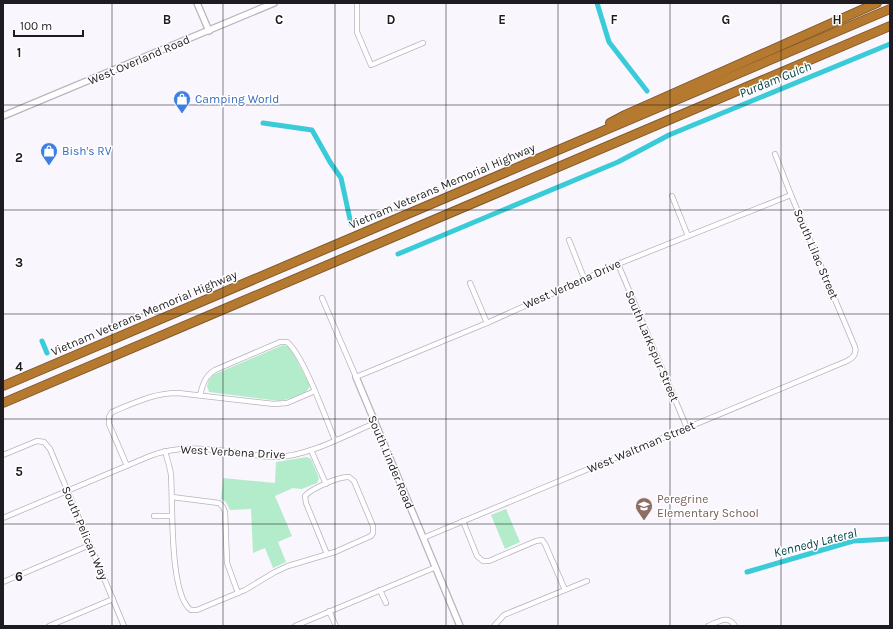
<svg xmlns="http://www.w3.org/2000/svg" width="893" height="629" font-family="Karla,sans-serif">
<style>
.green{fill:#b3ecca}
.lines{fill:none;stroke-linecap:round;stroke-linejoin:round}
.canal{stroke:#39cbd8;stroke-width:5}
.minor-casing{stroke:#b9b3c0;stroke-width:6}
.tertiary-casing{stroke:#b9b3c0;stroke-width:8}
.motorway-casing{stroke:#80592a;stroke-width:10}
.minor{stroke:#fff;stroke-width:4.5}
.tertiary{stroke:#fff;stroke-width:5.5}
.motorway{stroke:#b57a2f;stroke-width:8}
.grid{fill:none;stroke:#1e1c20;stroke-width:1;stroke-opacity:0.55}
.labels{text-anchor:middle;stroke-width:3;stroke-linejoin:round;paint-order:stroke}
.street-label{font-size:12px;fill:#1e1c20;stroke:#fff}
.shop-label{font-size:12px;fill:#366cbe;stroke:#fff;text-anchor:start}
.education-label{font-size:12px;fill:#785e54;stroke:#fff;text-anchor:start}
.water-label{font-size:13px;font-style:italic;fill:#02454a;stroke:#fff}
.grid-label{font-size:13px;text-anchor:middle;font-weight:bold;fill:#1e1c20;stroke:#fff;stroke-width:3;stroke-linejoin:round;paint-order:stroke}
</style>
<rect width="100%" height="100%" fill="#faf6fe"/>
<g class="green">
<path d="M283,345L290,347L310,386L306,392L292,398L279,401L209,392L207,386L209,380L213,375Z"/>
<path d="M307,457L311,459L319,478L317,483L302,489L293,488L275,496L292,536L278,542L286,562L273,568L265,548L253,553L251,509L230,510L226,502L221,499L223,478L275,483L276,462Z"/>
<path d="M506,509L520,542L505,549L491,515Z"/>
</g>
<g class="lines">
<g class="canal">
<path d="M597,3L609,42L647,91"/>
<path d="M263,123L312,130L330,162L341,178L351,224"/>
<path d="M398,254L618,162L669,135L890,44"/>
<path d="M42,341L47,353"/>
<path d="M747,572L853,541L890,539"/>
</g>
<g class="minor-casing">
<g id="minor">
<path d="M357,3V32L371,65L423,43"/>
<path d="M672,196L688,236"/>
<path d="M569,240L584,278"/>
<path d="M618,264L687,428"/>
<path d="M470,283L487,323"/>
<path d="M322,298L356,377L487,323L618,264L791,195"/>
<path d="M200,395C203,384 205,376 215,370L280,342H287C304,356 325,417 335,440"/>
<path d="M311,450L326,484"/>
<path d="M165,451C167,459 170,467 171,475C173,503 169,595 191,610H197L245,590L275,572L288,566L335,552L371,536L373,533V526L354,481L349,477C339,476 311,489 305,496L306,503L327,554"/>
<path d="M3,455L37,441L44,442L50,449L124,626"/>
<path d="M127,466L109,424V417L112,412C134,403 153,393 178,393L274,404L287,403L315,391"/>
<path d="M172,497L219,503L223,507L225,512L227,563L238,593"/>
<path d="M154,516H172"/>
<path d="M3,518L150,456C184,443 214,450 249,454C258,456 268,457 277,457C309,456 346,435 375,423"/>
<path d="M463,521L477,556L483,561H489L536,541L542,540L545,544L565,590"/>
<path d="M423,538L847,361C853,358 857,354 855,347L791,195L775,154"/>
<path d="M3,582L90,545"/>
<path d="M380,590L386,603"/>
<path d="M329,611L336,626"/>
<path d="M49,626L113,599"/>
<path d="M295,626L436,567"/>
<path d="M494,626L504,615L587,581"/>
<path d="M708,626C718,622 728,614 735,626"/>
</g>
</g>
<g class="tertiary-casing">
<g id="tertiary">
<path d="M197,3L209,31"/>
<path d="M3,116L274,3"/>
<path d="M356,377L460,626"/>
</g>
</g>
<g class="motorway-casing">
<g id="motorway">
<path d="M610,123L625,115L877,3"/>
<path d="M3,386L890,9"/>
<path d="M3,403L890,26"/>
</g>
</g>
<use href="#minor" class="minor"/>
<use href="#tertiary" class="tertiary"/>
<use href="#motorway" class="motorway"/>
</g>
<path class="grid" d="M112,3V626M223,3V626M335,3V626M446,3V626M558,3V626M670,3V626M781,3V626M3,105H890M3,210H890M3,314H890M3,419H890M3,524H890"/>
<defs>
<g id="shop-pin" transform="scale(0.9)"><path d="M0 17L-7.5 6A9.5 9.5 0 1 1 7.5 6Z" fill="#3f7fe0" stroke="#fff"/><path d="M-5-2.5h2.3a2.7 3.5 0 0 1 5.4 0H5L5.5 6h-11ZM-1.5-2.5h3a1.5 2.3 0 0 0-3 0Z" fill="#fff"/></g>
<g id="school-pin" transform="scale(0.9)"><path d="M0 17L-7.5 6A9.5 9.5 0 1 1 7.5 6Z" fill="#8d6e63" stroke="#fff"/><path d="M0-5L7-2L0 1L-7-2ZM-4 1L0 2.5L4 1V4Q0 6-4 4Z" fill="#fff"/></g>
</defs>
<g fill-rule="evenodd">
<use href="#shop-pin" x="182" y="99"/>
<use href="#shop-pin" x="49" y="151"/>
<use href="#school-pin" x="644" y="506"/>
</g>
<g class="labels">
<g class="street-label">
<text transform="translate(139 60) rotate(-23)" y="4">West Overland Road</text>
<text transform="translate(442 186) rotate(-23)" y="4">Vietnam Veterans Memorial Highway</text>
<text transform="translate(816 254) rotate(67)" y="4">South Lilac Street</text>
<text transform="translate(572 284) rotate(-24)" y="4">West Verbena Drive</text>
<text transform="translate(144 313) rotate(-23)" y="4">Vietnam Veterans Memorial Highway</text>
<text transform="translate(652 346) rotate(67)" y="4">South Larkspur Street</text>
<text transform="translate(641 447) rotate(-23)" y="4">West Waltman Street</text>
<text transform="translate(233 452) rotate(3)" y="4">West Verbena Drive</text>
<text transform="translate(391 462) rotate(67)" y="4">South Linder Road</text>
<text transform="translate(85 533) rotate(67)" y="4">South Pelican Way</text>
</g>
<g class="shop-label">
<text x="195" y="103">Camping World</text>
<text x="62" y="155">Bish's RV</text>
</g>
<g class="education-label">
<text x="657" y="503">Peregrine<tspan x="657" dy="14">Elementary School</tspan></text>
</g>
<g class="water-label">
<text transform="translate(775 79) rotate(-22)" y="5">Purdam Gulch</text>
<text transform="translate(815 542) rotate(-14)" y="5">Kennedy Lateral</text>
</g>
</g>
<g class="grid-label">
<text x="167" y="24">B</text>
<text x="279" y="24">C</text>
<text x="391" y="24">D</text>
<text x="502" y="24">E</text>
<text x="614" y="24">F</text>
<text x="726" y="24">G</text>
<text x="837" y="24">H</text>
<text x="19" y="57">1</text>
<text x="19" y="162">2</text>
<text x="19" y="267">3</text>
<text x="19" y="371">4</text>
<text x="19" y="476">5</text>
<text x="19" y="581">6</text>
</g>
<rect width="893" height="629" fill="none" stroke="#1e1c20" stroke-width="8"/>
<path d="M14 30v6h69v-6" fill="none" stroke="#1e1c20" stroke-width="2"/>
<text x="20" y="30" font-size="12" fill="#1e1c20" stroke="#ffffff" stroke-width="3" paint-order="stroke">100 m</text>
</svg>
